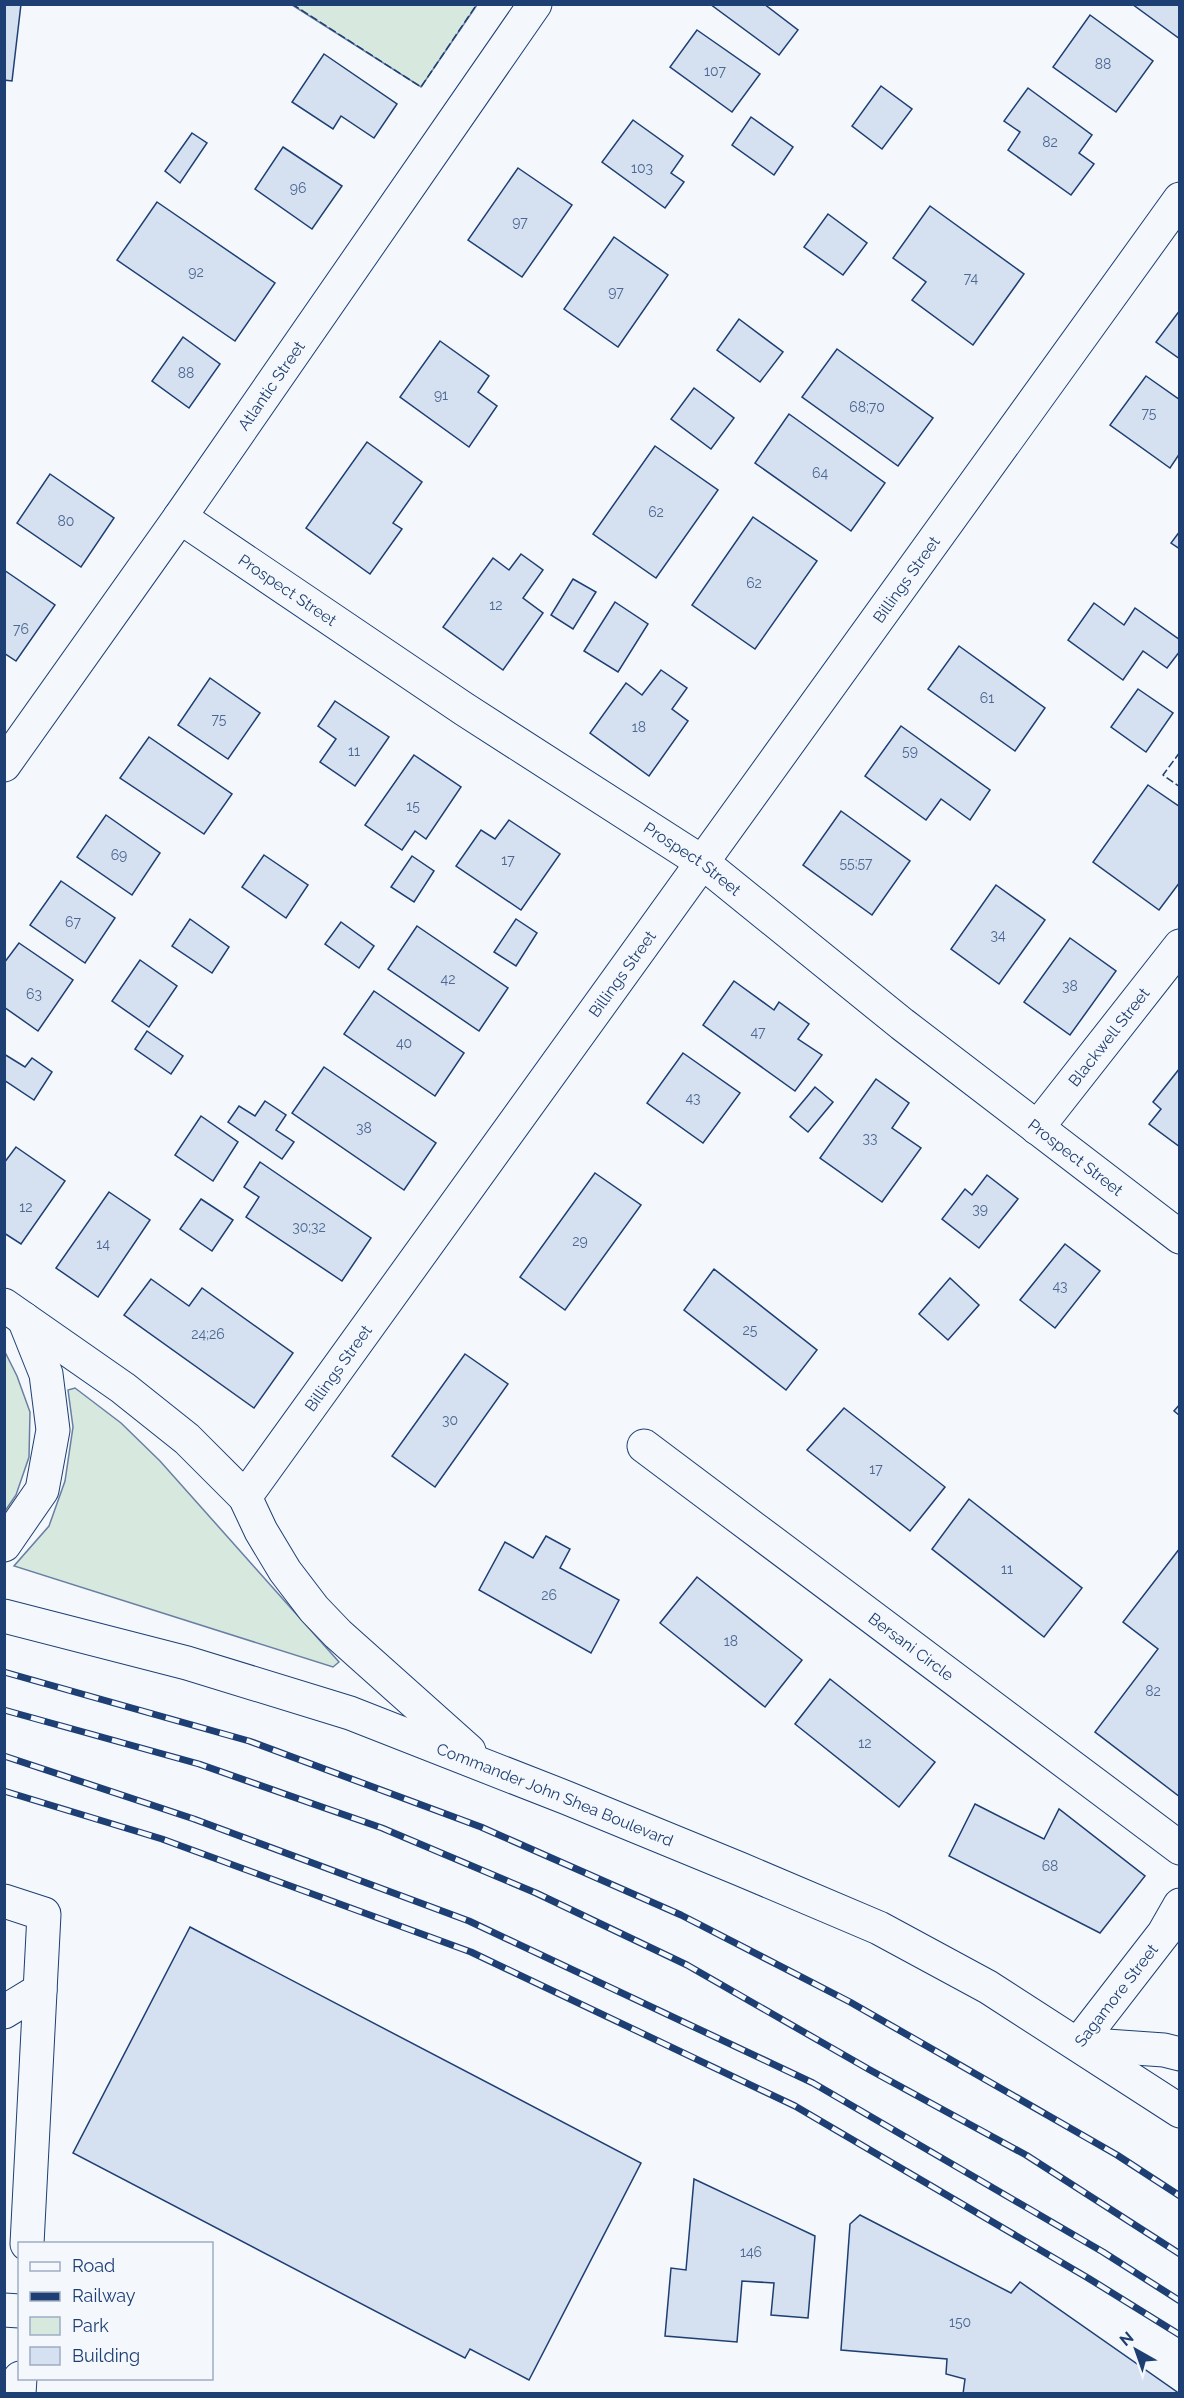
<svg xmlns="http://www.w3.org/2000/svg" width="1184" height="2398" font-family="Raleway,sans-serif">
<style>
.green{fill:#d7e8df;stroke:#687fa3;stroke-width:1.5}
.building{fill:#d5e0f0;stroke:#1d3f73;stroke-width:1.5}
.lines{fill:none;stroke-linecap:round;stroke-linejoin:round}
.minor-casing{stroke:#1d3f73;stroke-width:35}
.major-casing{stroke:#1d3f73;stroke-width:35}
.minor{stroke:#f4f7fb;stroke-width:33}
.major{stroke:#f4f7fb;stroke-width:33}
.rail-casing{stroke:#1d3f73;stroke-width:7}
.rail{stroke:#f4f7fb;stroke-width:4.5;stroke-dasharray:14;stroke-linecap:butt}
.fence{stroke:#1d3f73;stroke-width:1.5;stroke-dasharray:8 3;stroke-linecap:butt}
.labels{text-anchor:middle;stroke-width:4.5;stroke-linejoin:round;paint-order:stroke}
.number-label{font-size:14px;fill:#4b6792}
.street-label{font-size:16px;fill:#1d3f73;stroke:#f4f7fb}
</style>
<rect width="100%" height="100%" fill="#f4f7fb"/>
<g class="green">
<path d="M292,5H477L421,87Z"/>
<path d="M4,1350L17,1376L30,1412L29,1457L16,1495L5,1511Z"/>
<path d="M75,1388L121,1423L160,1461L339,1662L333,1667L14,1566L49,1526L65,1481L73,1427L68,1390Z"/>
</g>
<g class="building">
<path d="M4,4H21L12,81L4,80Z"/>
<path d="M710,4H764L798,30L779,55Z"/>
<path d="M1132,4H1180V39Z"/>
<path d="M1090,15L1153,61L1116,112L1053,67Z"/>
<path d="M697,30L760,74L732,112L670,67Z"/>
<path d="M324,54L397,104L374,138L341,116L333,129L292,102Z"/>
<path d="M881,86L912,109L882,149L852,126Z"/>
<path d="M1028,88L1092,135L1079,153L1094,164L1071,195L1008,150L1020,132L1004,121Z"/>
<path d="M751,117L793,147L774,175L732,145Z"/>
<path d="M633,120L683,156L671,173L684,182L665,208L602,162Z"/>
<path d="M192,133L207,143L180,183L165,171Z"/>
<path d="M283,147L342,186L312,229L255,189Z"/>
<path d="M518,168L572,205L522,277L468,240Z"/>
<path d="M157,202L275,283L235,341L117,260Z"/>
<path d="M930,206L1024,274L973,345L912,300L926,282L893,258Z"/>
<path d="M828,214L867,243L843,275L804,247Z"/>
<path d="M614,237L668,275L618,347L564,309Z"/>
<path d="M1180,310V359L1156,342Z"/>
<path d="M739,319L783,352L760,382L717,350Z"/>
<path d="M183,337L220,364L189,408L152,381Z"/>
<path d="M440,341L489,376L478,392L497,406L469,447L400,397Z"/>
<path d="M837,349L933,418L898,466L802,397Z"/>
<path d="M1146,376L1180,400V453L1170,468L1110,425Z"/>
<path d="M694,388L734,418L711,449L671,419Z"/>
<path d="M789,414L885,483L851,531L755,463Z"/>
<path d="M367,442L422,482L393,523L402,529L370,574L306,528Z"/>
<path d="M655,446L718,490L656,578L593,534Z"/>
<path d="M50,474L114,518L81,567L17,523Z"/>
<path d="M753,517L817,561L755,649L692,605Z"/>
<path d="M1180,531V549L1171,543Z"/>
<path d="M521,554L543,570L523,598L543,613L503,670L443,627L493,558L509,570Z"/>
<path d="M4,570L55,605L16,661L4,653Z"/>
<path d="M573,579L596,592L573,629L551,615Z"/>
<path d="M615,602L648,624L618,672L584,651Z"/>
<path d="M1094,603L1124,625L1135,608L1180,640V651L1167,668L1143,651L1123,680L1068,640Z"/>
<path d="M959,646L1045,708L1015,751L928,689Z"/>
<path d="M661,670L687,688L672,709L688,721L649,776L590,733L626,683L642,695Z"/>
<path d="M210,678L260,713L228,759L178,725Z"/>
<path d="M1138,689L1173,713L1146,752L1111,727Z"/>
<path d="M335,701L389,737L355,786L320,762L336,739L318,726Z"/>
<path d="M901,726L990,790L970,820L941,799L926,820L865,776Z"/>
<path d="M149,737L232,794L204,834L120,778Z"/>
<path d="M414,755L461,787L426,839L415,831L402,850L365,825Z"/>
<path d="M1148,785L1180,807V882L1159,910L1093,862Z"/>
<path d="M841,811L910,861L872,915L803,865Z"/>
<path d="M106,815L160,853L132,895L77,857Z"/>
<path d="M509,820L560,854L521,910L456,866L481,830L495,839Z"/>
<path d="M264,855L308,885L286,918L242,887Z"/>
<path d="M412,856L434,871L414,902L391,887Z"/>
<path d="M61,881L115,918L85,963L30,925Z"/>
<path d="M996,885L1045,920L999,984L951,949Z"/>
<path d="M190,919L229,947L212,973L172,946Z"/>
<path d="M516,919L537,933L516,966L494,952Z"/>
<path d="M341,922L374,946L359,968L325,944Z"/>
<path d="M417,926L508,988L479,1031L388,969Z"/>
<path d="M1070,938L1116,971L1070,1035L1024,1002Z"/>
<path d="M19,943L73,980L38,1031L4,1007V963Z"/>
<path d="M140,960L177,986L149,1027L112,1001Z"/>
<path d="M734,981L774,1010L779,1002L809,1024L798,1039L822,1055L795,1091L703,1025Z"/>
<path d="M374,991L464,1053L435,1096L344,1034Z"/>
<path d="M147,1031L183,1056L171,1074L135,1049Z"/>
<path d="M683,1053L740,1093L703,1143L647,1103Z"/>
<path d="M4,1054L25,1067L32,1058L52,1072L34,1100L4,1080Z"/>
<path d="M324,1067L436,1143L404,1190L292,1113Z"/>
<path d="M1180,1068V1147L1149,1124L1161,1109L1153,1102Z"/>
<path d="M876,1079L909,1103L892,1128L921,1148L882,1202L820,1158Z"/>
<path d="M815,1087L833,1102L808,1132L790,1117Z"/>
<path d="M265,1101L286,1115L276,1130L294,1142L282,1159L228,1122L239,1106L255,1116Z"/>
<path d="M201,1116L238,1142L213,1181L175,1155Z"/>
<path d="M16,1147L65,1181L21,1244L4,1233V1163Z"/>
<path d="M260,1162L371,1238L342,1281L246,1217L259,1197L244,1187Z"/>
<path d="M595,1173L641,1205L565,1310L520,1277Z"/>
<path d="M987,1175L1018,1199L979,1248L942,1219L965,1189L972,1195Z"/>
<path d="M109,1192L150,1220L98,1297L56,1268Z"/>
<path d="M201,1199L233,1220L212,1251L180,1229Z"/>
<path d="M1065,1244L1100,1271L1055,1328L1020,1300Z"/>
<path d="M714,1269L817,1350L786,1390L684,1310Z"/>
<path d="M950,1278L979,1305L948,1340L919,1314Z"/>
<path d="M151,1279L189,1306L202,1288L293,1353L254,1408L124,1315Z"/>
<path d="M465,1354L508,1384L435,1487L392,1456Z"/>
<path d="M1180,1404V1416L1174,1411Z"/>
<path d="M844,1408L945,1487L910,1531L807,1450Z"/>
<path d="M969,1499L1082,1588L1044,1637L932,1549Z"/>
<path d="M546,1536L570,1549L560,1568L619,1600L591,1653L479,1590L505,1542L533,1558Z"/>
<path d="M1180,1548V1797L1095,1732L1158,1649L1123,1622Z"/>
<path d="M697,1577L802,1660L765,1707L660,1623Z"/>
<path d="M830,1679L935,1762L899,1807L795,1724Z"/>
<path d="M975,1804L1044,1839L1059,1809L1145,1876L1100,1933L949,1856Z"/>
<path d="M190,1927L641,2163L529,2380L470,2349L465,2358L73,2153Z"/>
<path d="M694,2179L815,2236L808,2318L771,2315L774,2283L742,2281L737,2342L665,2336L671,2268L686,2270Z"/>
<path d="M860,2215L1011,2293L1020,2282L1180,2394H963L965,2379L946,2374L947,2359L841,2350L850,2224Z"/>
</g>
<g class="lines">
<g class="minor-casing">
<g id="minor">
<path id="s1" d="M180,517L464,709L702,862L902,1024L1180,1237"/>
<path id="s2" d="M4,765L180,517L535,4"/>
<path id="s3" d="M1037,1128L1180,946"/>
<path d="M4,1305L123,1388L187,1439L245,1497L261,1531L285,1571L314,1609L338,1634L469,1751"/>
<path id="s4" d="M644,1446L1180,1848"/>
<path id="s5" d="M245,1497L1180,199"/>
<path d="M4,1545L42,1490L53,1430L46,1374L24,1319"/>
<path id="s6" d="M4,1616L187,1663L350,1713L567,1798L740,1869L879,1928L988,1987L1180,2111"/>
<path d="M4,1901L44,1914L27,2244"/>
<path d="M4,2012L40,1990"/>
<path id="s7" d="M1078,2044L1164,1933L1180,1905"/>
<path d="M4,2310L20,2311"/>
<path d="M19,2394L20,2378"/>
</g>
</g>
<g class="major-casing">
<path id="major" d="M1078,2044L1164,2050L1180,2054"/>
</g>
<use href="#minor" class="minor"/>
<use href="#major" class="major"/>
<g class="rail-casing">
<g id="rail">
<path d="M4,1672L249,1741L481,1827L681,1915L850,2002L1117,2155L1180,2196"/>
<path d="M4,1710L199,1764L382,1828L536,1893L687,1965L870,2070L1026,2155L1180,2254"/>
<path d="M4,1756L194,1819L469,1921L813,2083L1103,2252L1180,2301"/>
<path d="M4,1791L162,1839L471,1952L795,2106L1088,2278L1180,2335"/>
</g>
</g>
<use href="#rail" class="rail"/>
<g class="fence">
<path d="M292,4L421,87L477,4"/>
<path d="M1180,752L1163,775L1180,787"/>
</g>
</g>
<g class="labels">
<g class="number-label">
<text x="1103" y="69">88</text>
<text x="715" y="76">107</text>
<text x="1050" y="147">82</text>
<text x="642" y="173">103</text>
<text x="298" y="193">96</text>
<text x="520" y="227">97</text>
<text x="196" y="277">92</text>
<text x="971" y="283">74</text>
<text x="616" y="297">97</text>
<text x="186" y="378">88</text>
<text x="441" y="400">91</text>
<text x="867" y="412">68;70</text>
<text x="1149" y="418">75</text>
<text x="820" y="478">64</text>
<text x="656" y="517">62</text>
<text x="66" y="526">80</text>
<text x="754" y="588">62</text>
<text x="496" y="610">12</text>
<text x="21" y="634">76</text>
<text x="987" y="703">61</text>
<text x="219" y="724">75</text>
<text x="639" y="732">18</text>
<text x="354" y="756">11</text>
<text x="910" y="756">59</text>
<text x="413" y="811">15</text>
<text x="119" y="860">69</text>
<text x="508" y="865">17</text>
<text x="856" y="868">55;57</text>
<text x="73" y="927">67</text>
<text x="998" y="940">34</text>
<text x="448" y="984">42</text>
<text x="1070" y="991">38</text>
<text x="34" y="999">63</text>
<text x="758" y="1037">47</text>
<text x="404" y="1048">40</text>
<text x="693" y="1103">43</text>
<text x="364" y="1133">38</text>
<text x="870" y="1143">33</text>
<text x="26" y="1212">12</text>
<text x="980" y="1214">39</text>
<text x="309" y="1232">30;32</text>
<text x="580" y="1246">29</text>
<text x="103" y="1249">14</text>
<text x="1060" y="1291">43</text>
<text x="750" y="1335">25</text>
<text x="208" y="1339">24;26</text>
<text x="450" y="1425">30</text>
<text x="876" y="1474">17</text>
<text x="1007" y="1574">11</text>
<text x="549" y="1600">26</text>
<text x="731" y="1646">18</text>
<text x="1153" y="1696">82</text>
<text x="865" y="1748">12</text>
<text x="1050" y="1871">68</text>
<text x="751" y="2257">146</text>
<text x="960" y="2327">150</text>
</g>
<g class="street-label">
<text dy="6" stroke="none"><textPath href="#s2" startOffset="464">Atlantic Street</textPath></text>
<text dy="6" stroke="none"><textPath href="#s5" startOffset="1131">Billings Street</textPath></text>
<text dy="6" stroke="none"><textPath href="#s1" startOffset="130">Prospect Street</textPath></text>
<text dy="6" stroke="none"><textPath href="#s1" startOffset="616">Prospect Street</textPath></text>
<text dy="6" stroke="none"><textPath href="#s5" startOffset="645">Billings Street</textPath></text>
<text dy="6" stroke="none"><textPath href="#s3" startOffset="116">Blackwell Street</textPath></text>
<text dy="6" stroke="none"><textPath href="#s1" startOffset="1102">Prospect Street</textPath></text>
<text dy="6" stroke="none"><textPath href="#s5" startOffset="159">Billings Street</textPath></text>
<text dy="6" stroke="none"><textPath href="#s4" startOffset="334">Bersani Circle</textPath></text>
<text dy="6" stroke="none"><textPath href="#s6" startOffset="580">Commander John Shea Boulevard</textPath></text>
<text dy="6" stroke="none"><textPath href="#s7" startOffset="62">Sagamore Street</textPath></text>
</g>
</g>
<rect width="1184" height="2398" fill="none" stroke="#1d3f73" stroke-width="12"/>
<rect x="18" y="2242" width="195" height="138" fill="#f4f7fb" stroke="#9eadc5" stroke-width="1.5"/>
<rect x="30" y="2262" width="30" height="9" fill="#f4f7fb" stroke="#9eadc5" stroke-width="1.5"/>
<text x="72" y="2272" font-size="18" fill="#1d3f73">Road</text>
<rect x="30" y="2292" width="30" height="9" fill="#1d3f73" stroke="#9eadc5" stroke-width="1.5"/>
<text x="72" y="2302" font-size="18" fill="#1d3f73">Railway</text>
<rect x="30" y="2317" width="30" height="18" fill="#d7e8df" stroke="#9eadc5" stroke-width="1.5"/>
<text x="72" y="2332" font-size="18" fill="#1d3f73">Park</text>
<rect x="30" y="2347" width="30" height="18" fill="#d5e0f0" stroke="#9eadc5" stroke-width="1.5"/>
<text x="72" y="2362" font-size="18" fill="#1d3f73">Building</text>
<g transform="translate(1136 2350) rotate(320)" stroke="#f4f7fb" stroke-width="4.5" paint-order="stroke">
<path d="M0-4.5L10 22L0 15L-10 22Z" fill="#1d3f73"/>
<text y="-9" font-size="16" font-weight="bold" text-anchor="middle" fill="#1d3f73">N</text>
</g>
</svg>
